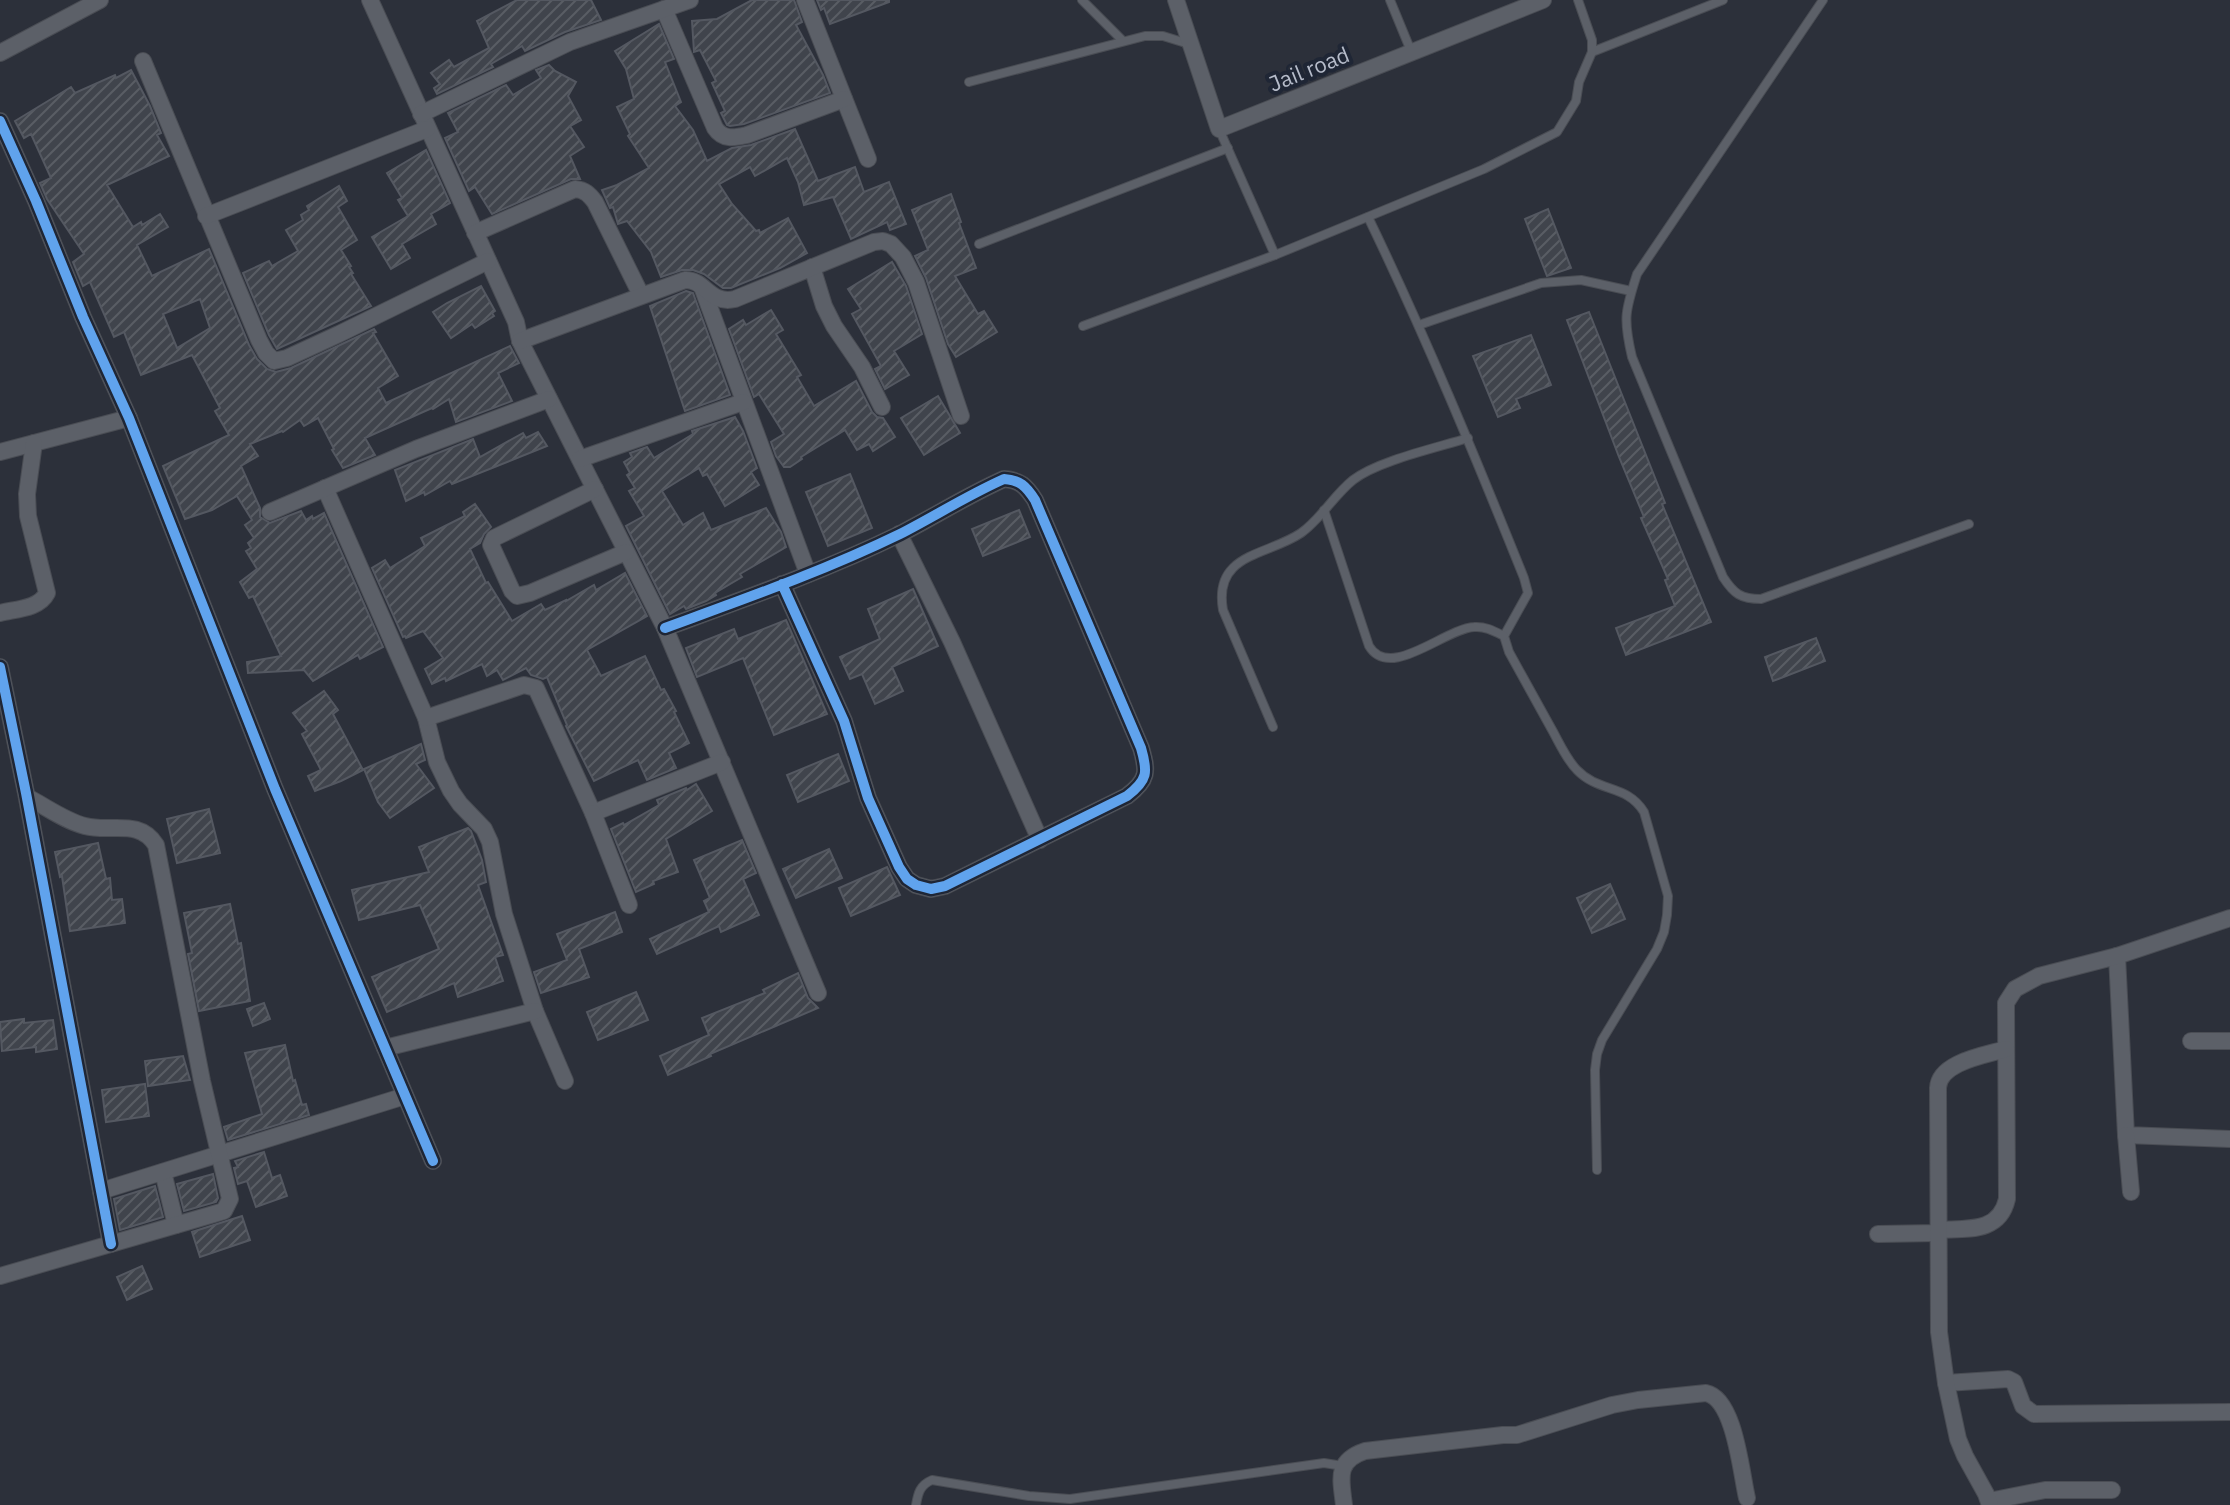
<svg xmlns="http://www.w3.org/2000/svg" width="2230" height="1505" font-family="'IBM Plex Sans',sans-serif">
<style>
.building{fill:url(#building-hatch);stroke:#545861;stroke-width:2;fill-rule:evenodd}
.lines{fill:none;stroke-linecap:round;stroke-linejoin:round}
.service-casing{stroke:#4a4d54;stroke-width:10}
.minor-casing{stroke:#4a4d54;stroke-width:18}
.service{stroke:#5c6068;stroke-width:8}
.minor{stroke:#5c6068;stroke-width:16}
.cycleway-casing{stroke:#1f2635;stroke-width:15}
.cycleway{stroke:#60a3ed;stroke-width:10}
.labels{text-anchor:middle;stroke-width:8;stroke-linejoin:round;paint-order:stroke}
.street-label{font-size:22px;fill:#b6bcca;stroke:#1f2635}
</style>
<defs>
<pattern id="building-hatch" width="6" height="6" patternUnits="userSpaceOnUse" patternTransform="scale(2)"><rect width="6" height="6" fill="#40444c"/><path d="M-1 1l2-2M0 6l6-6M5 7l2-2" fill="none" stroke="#595d64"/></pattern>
</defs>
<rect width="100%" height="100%" fill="#2c303a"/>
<g class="building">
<path d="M517,0H591L601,20L565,32L525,51L522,46L491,64L493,67L437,94L434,88L440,84L431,73L449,60L454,67L489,48L477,21Z"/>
<path d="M752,0H794L802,22L796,25L823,75L830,93L744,124L730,126L727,125L721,113L725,111L712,83L716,81L700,50L694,52L692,21L717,19Z"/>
<path d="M817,0H889V2L830,24L824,8L821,10Z"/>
<path d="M659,24L674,59L665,62L681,102L675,106L693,130L707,161L732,148L751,145L795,129L818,181L855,167L864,192L889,182L906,224L890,230L887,222L851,239L833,197L804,205L798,182L787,158L755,176L750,167L719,184L732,204L756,231L759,230L760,233L788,218L807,253L780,268L731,288H723L704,274L693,270H682L661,277L651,252L627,221L618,224L613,207L610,208L602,190L617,185L649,168L628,136L630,134L617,107L634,99L626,69L615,51Z"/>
<path d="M549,65L555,71L576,82L568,96L581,120L570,126L584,147L570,156L580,179H571L492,214L475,187L469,191L445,138L458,132L448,113L506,85L513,95L541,78L536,70Z"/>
<path d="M131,70L150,106L161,133L157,135L169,156L107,185L133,227L141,222L142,225L160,214L168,227L137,245L152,276L209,249L249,345L257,359L267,369L276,372L291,368L374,329L376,332L373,333L398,376L378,388L386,403L510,346L519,363L498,373L512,401L456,422L449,399L433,409L432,408L365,438L375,455L343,468L332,450L334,449L318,418L304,426L300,420L283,432L282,431L250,444L258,456L241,466L260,508V517L270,523L301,511L306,520L312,516L313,519L324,513L383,647L360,659L358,655L313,681L304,670L248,673L247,662L281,656L253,596L249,598L240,582L257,569L246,551L251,548L248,543L254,538L245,525L252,520L237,496L212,510L185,519L163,466L229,435L215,411L220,408L192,355L141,375L124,332L114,337L90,282L83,286L73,262L84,254L47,199L40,183L51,178L31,134L24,138L15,121L71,87L75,93L115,75L116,78ZM200,299L210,328L177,348L163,314Z"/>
<path d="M426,150L450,203L431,214L436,224L402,244L410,258L391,269L372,237L408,216L398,200L402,198L387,173Z"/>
<path d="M339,186L347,201L338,207L357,240L341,250L351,266L349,267L353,273L351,274L371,306L277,349L269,335L243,273L269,261L272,266L298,251L286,230L303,220L301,215L309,210L307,206Z"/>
<path d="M951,194L961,222L959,223L976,268L955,276L978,314L984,311L997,332L956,357L948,344L926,278L915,256L928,250L912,210Z"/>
<path d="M1548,209L1571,268L1547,276L1525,219Z"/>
<path d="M892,262L906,286L922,334L894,351L909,375L885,389L875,369L881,366L852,314L861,309L848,289Z"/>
<path d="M481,286L495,311L492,313L494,316L475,328L472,324L451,338L433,312L447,303Z"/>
<path d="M686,291L693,293L730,395L685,411L650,306Z"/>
<path d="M771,310L783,330L776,334L801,375L797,377L814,406L856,381L872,412L877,417L883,418L895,437L873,451L869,444L857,450L845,430L801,457L802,459L790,467H784L776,456L771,442L784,434L759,394L754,397L729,329L743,320L746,325Z"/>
<path d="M1589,312L1665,503L1662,504L1711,622L1626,655L1616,628L1675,606L1665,580L1668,579L1641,518L1644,517L1619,457L1567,320Z"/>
<path d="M1531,335L1551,385L1516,399L1520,408L1498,417L1473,356Z"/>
<path d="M938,396L960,433L924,455L901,418Z"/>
<path d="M735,417L743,431L757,468L751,472L759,485L725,506L707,474L703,476L699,468L662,491L683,525L703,513L711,530L766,508L781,532L786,547L740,574L742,577L715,593L716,595L706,601L686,609L684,606L670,614L626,526L644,516L629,491L635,488L627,475L630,473L624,462L632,457L630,453L647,447L654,458L693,434L692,431Z"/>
<path d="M538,432L547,446L452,484L450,481L425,495L424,492L406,501L395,470L473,439L480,457L523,433L526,438Z"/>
<path d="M850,474L872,528L828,546L806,492Z"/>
<path d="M475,504L491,527L484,534L480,543L470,549L486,583L488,582L512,621L541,604L545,610L566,600V601L594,585L596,590L625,573L647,616L587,650L601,676L645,656L661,690L664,689L676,711L674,712L689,743L669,753L676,768L647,780L638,760L594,781L566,726L567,725L547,677L543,679L531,675L526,668L503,680L497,670L487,676L482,664L446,681L445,678L432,684L425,669L443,658L423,631L406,638L405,636L403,637L372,568L385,560L390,568L425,546L421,538L465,516L463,512Z"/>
<path d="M1019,510L1030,537L983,556L972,529Z"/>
<path d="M913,589L938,646L892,667L903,691L875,704L862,674L850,679L840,657L880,639L868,609Z"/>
<path d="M786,620L827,714L774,735L743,658L697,677L686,648L734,629L738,639Z"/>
<path d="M1816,638L1825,661L1773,681L1765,657Z"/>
<path d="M324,691L338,710L333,714L363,770L341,781L315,791L308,776L321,770L302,734L307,731L293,713Z"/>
<path d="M421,744L425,760L416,764L434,788L390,818L378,802L364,769Z"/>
<path d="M838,754L849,781L798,802L787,775Z"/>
<path d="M696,784L712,811L666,839L678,872L653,881L654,884L636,892L611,829L623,823L624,825L659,805L657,800L686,788L687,790Z"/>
<path d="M209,809L220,853L177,863L167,819Z"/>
<path d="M468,828L471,831L482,860L486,882L478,885L503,955L495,957L503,981L458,997L454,983L387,1012L372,977L439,949L420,905L359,920L352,890L429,872L419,847Z"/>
<path d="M742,840L756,873L743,879L759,915L721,932L719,926L657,954L650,939L709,912L704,901L710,898L694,860Z"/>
<path d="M98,843L106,879L110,878L112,900L122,899L125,923L70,931L62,876L60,877L55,852Z"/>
<path d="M829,849L842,878L796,898L783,869Z"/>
<path d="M887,867L900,895L851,916L839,888Z"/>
<path d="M1610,884L1625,919L1592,933L1577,898Z"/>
<path d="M230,904L238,944L241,943L250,1001L199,1011L188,954L192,953L184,913Z"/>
<path d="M615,912L622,932L579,949L589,977L541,993L534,972L567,960L557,934Z"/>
<path d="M798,973L808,998L818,1008L710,1054L711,1056L668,1075L660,1056L709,1035L702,1018L765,993L763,990Z"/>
<path d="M636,992L648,1020L598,1040L587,1012Z"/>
<path d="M264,1003L270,1019L253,1026L247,1009Z"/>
<path d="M24,1019V1023L53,1020L57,1049L36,1052V1047L2,1051L0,1022Z"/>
<path d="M285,1045L293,1081L295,1080L302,1105L306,1104L309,1115L228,1140L224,1127L262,1114L245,1053Z"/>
<path d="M183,1056L190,1080L148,1086L145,1061Z"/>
<path d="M145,1084L149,1116L106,1122L102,1090Z"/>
<path d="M264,1152L272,1178L280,1175L287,1196L256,1207L247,1181L238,1184L234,1168L238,1167L235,1161Z"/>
<path d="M213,1174L218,1198L216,1202L184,1211L177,1184Z"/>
<path d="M155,1186L163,1217L120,1230L114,1199Z"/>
<path d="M242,1216L250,1240L200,1257L192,1232Z"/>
<path d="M142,1266L152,1289L127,1300L117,1277Z"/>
</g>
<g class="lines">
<g class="service-casing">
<g id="service">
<path d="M1082,0L1123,41"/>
<path d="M1390,0L1411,51"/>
<path d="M1823,0L1637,274C1625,311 1623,319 1632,357L1723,577C1734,594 1741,599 1761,599L1969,524"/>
<path d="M1592,52L1723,0"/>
<path d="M969,82L1145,36H1163L1189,44"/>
<path d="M1219,129L1275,255L1484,169L1557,132L1576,101L1579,82L1592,52V40L1578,0"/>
<path d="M1368,217C1425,335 1475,456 1524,578L1528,593L1504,636L1509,652C1523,677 1537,703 1551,728C1559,742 1566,759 1577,770C1599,793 1627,784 1644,812L1668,896L1667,915L1664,932L1657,949L1602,1040L1597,1054L1595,1070L1597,1170"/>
<path d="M979,244L1228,148"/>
<path d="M1419,325L1541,283L1581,280L1631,291"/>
<path d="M1083,326L1275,255"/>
<path d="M1324,510L1369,646C1390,681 1444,629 1474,627C1485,626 1494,631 1504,636"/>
<path d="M1273,727L1223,610C1213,553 1267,556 1301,533C1321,519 1334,495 1353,480C1377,461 1436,448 1468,438"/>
<path d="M916,1505C918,1493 920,1485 932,1480L1029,1496L1070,1499L1324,1463L1343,1466"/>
</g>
</g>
<g class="minor-casing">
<g id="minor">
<path d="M370,0L516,322L520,341L665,628L818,993"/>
<path d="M805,0L868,159"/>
<path d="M1176,0L1219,129L1543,0"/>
<path d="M664,9L715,128C723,140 734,138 747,135L844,99"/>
<path d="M0,53L100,0"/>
<path d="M143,61L259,340L266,353L274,361L287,358L339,334L488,261"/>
<path d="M421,114L570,42L690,0"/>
<path d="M0,121L36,201L83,317L129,418L275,789L433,1161"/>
<path d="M206,216L427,129"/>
<path d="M475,233L575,189C585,190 589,194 595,202L641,295"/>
<path d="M812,267L824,306L834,326L862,367L882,407"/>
<path d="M702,287L808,574"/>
<path d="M520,341L685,280C705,279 709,305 735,299L874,242L883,241L891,244L903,257L916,282L961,416"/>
<path d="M0,452L129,418"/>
<path d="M580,459L743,402"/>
<path d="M325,488L426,718L437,762L451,791L460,804L484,829L490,842L504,914L535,1011L565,1081"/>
<path d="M595,489L494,538L491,545L512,591L517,596L530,593L626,552"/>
<path d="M270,512L416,449L549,399"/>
<path d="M899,534L952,642L1040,840"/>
<path d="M0,613C16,609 39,609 47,593L28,516L27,494L34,443"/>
<path d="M665,628C744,599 824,571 900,534C935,516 968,495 1004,479C1020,480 1026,486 1035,500L1141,748C1148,772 1148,780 1127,796L945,886L931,889L916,885L907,879L899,867L868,798L844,721L782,584"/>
<path d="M0,667L26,793L111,1244"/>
<path d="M426,718L524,685L536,688L593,813L722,762"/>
<path d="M593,813L629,905"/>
<path d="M2117,956L2126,1135L2230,1139"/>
<path d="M2191,1041H2230"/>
<path d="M385,1048L535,1011"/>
<path d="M2126,1135L2131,1192"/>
<path d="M163,1172L176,1225"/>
<path d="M101,1191L405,1096"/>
<path d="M1878,1234L1937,1233V1230C1966,1228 1999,1234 2007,1199L2006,1003L2015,989L2039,976L2117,956L2230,918"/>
<path d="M0,1276L214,1214L224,1211L230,1199L202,1081L156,845C139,818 111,833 85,826C65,821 45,806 27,797"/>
<path d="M1946,1383L2008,1379L2014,1382L2023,1406L2034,1414L2230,1412"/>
<path d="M1989,1501L2045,1490H2112"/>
<path d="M1344,1505C1341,1479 1335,1461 1365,1451L1503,1435H1517L1612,1405L1638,1400L1706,1393C1735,1399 1741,1473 1747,1498"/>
<path d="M1990,1505L1986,1494L1965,1456L1958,1439L1946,1383L1939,1332L1938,1088C1939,1062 1986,1055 2006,1049"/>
</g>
</g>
<use href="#service" class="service"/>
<use href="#minor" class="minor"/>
<g class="cycleway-casing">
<g id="cycleway">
<path d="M0,121L36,201L83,317L129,418L275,789L433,1161"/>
<path d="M665,628C744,599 824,571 900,534C935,516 968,495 1004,479C1020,480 1026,486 1035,500L1141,748C1148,772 1148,780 1127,796L945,886L931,889L916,885L907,879L899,867L868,798L844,721L782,584"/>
<path d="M0,667L26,793L111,1244"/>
</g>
</g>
<use href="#cycleway" class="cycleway"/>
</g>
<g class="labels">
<g class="street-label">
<text transform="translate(1309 69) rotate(-22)" y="8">Jail road</text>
</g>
</g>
</svg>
